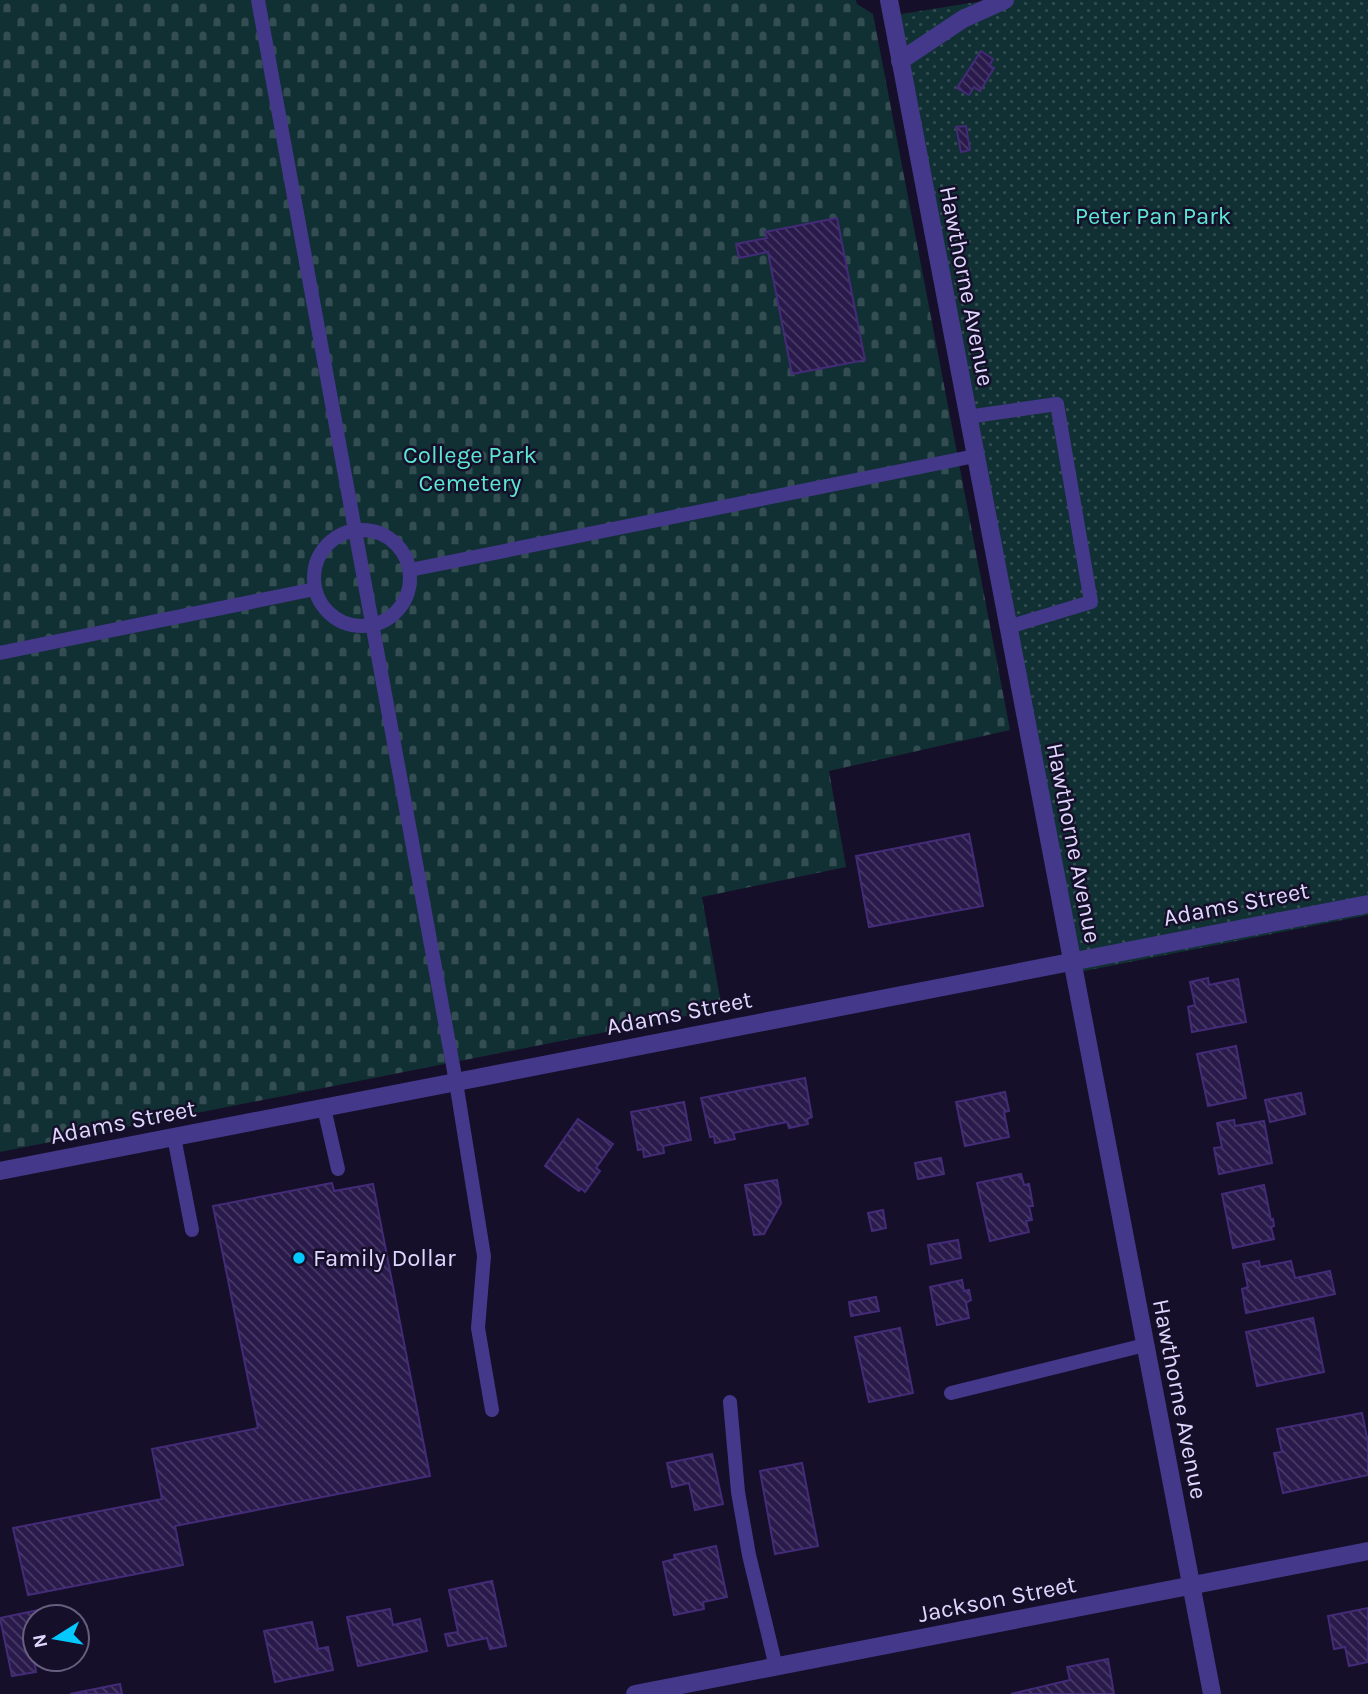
<svg xmlns="http://www.w3.org/2000/svg" width="1368" height="1694" font-family="Karla,sans-serif">
<style>
.cemetery{fill:url(#cemetery-stones)}
.park{fill:url(#park-dots)}
.building{fill:url(#building-back-hatch);stroke:#432b78;stroke-width:2}
.lines{fill:none;stroke-linecap:round;stroke-linejoin:round}
.service{stroke:#44388a;stroke-width:14}
.minor{stroke:#44388a;stroke-width:18}
.poi-dot{fill:#03c9ff;stroke:#160f29;stroke-width:2.5}
.labels{text-anchor:middle;stroke-width:5;stroke-linejoin:round;paint-order:stroke}
.park-label{font-size:24px;fill:#5ce6d3;stroke:#160f29}
.street-label{font-size:24px;fill:#e0d7ff;stroke:#160f29}
.poi-label{font-size:24px;fill:#e0d7ff;stroke:#160f29;text-anchor:start}
</style>
<defs>
<pattern id="cemetery-stones" width="16" height="16" patternUnits="userSpaceOnUse" patternTransform="scale(1.75)"><rect width="16" height="16" fill="#113033"/><path d="M2 7V4a2 2 0 0 1 4 0v3zM10 15v-3a2 2 0 0 1 4 0v3z" fill="#334d52"/></pattern>
<pattern id="park-dots" width="8" height="8" patternUnits="userSpaceOnUse" patternTransform="scale(1.75)"><rect width="8" height="8" fill="#113033"/><path d="M2 2h.1M6 6h.1" fill="none" stroke="#334d52" stroke-width="1.8" stroke-linecap="round"/></pattern>
<pattern id="building-back-hatch" width="6" height="6" patternUnits="userSpaceOnUse" patternTransform="scale(1.75)"><rect width="6" height="6" fill="#291a4b"/><path d="M-1 5l2 2M0 0l6 6M5-1l2 2" fill="none" stroke="#483b66"/></pattern>
</defs>
<rect width="100%" height="100%" fill="#160f29"/>
<path class="cemetery" d="M0,0H856L857,4L873,14L1010,730L829,771L846,867L702,897L722,1009L0,1152Z"/>
<path class="park" d="M989,0H1368V915L1069,974L895,15Z"/>
<g class="building">
<path d="M981,51L993,59L989,66L994,68L980,91L974,87L969,95L957,88Z"/>
<path d="M966,126L970,150L961,152L956,127Z"/>
<path d="M837,218L865,360L792,374L768,252L739,258L736,244L767,238L765,232Z"/>
<path d="M969,834L983,906L869,927L856,856Z"/>
<path d="M1208,978L1209,985L1238,979L1246,1022L1192,1032L1188,1007L1195,1005L1190,982Z"/>
<path d="M1236,1046L1246,1098L1208,1106L1197,1054Z"/>
<path d="M805,1078L812,1117L807,1119L808,1124L789,1128L787,1122L733,1133L735,1139L715,1143L714,1136L710,1137L701,1098Z"/>
<path d="M1005,1092L1009,1111L1004,1112L1009,1137L965,1146L956,1102Z"/>
<path d="M1301,1093L1305,1114L1270,1122L1265,1100Z"/>
<path d="M684,1102L691,1140L663,1146L664,1153L644,1157L643,1149L638,1150L631,1112Z"/>
<path d="M578,1119L613,1144L596,1168L600,1171L585,1192L581,1188L579,1191L545,1166Z"/>
<path d="M1234,1120L1235,1126L1264,1121L1272,1163L1219,1174L1214,1148L1222,1147L1217,1123Z"/>
<path d="M941,1158L944,1174L918,1179L915,1163Z"/>
<path d="M1021,1174L1024,1185L1029,1184L1033,1206H1029L1032,1220L1026,1221L1029,1232L990,1241L977,1183Z"/>
<path d="M777,1180L781,1203L764,1234L754,1235L745,1185Z"/>
<path d="M332,1183L334,1191L373,1184L430,1476L175,1526L183,1565L28,1595L13,1528L162,1499L152,1449L258,1428L213,1206Z"/>
<path d="M1264,1185L1271,1220L1273,1219L1274,1226L1271,1227L1274,1239L1233,1248L1222,1194Z"/>
<path d="M883,1210L886,1228L872,1231L868,1213Z"/>
<path d="M958,1240L961,1258L931,1264L928,1245Z"/>
<path d="M1259,1261L1260,1267L1291,1261L1295,1278L1330,1271L1335,1294L1246,1313L1242,1289L1248,1287L1243,1264Z"/>
<path d="M962,1280L964,1291L969,1290L971,1300L966,1303L969,1318L937,1325L930,1287Z"/>
<path d="M876,1297L879,1311L851,1316L849,1302Z"/>
<path d="M1313,1318L1324,1372L1257,1386L1246,1332Z"/>
<path d="M900,1328L913,1393L869,1402L855,1337Z"/>
<path d="M1362,1413L1368,1442V1475L1283,1493L1274,1453L1282,1452L1277,1429Z"/>
<path d="M712,1454L723,1504L695,1510L689,1483L672,1487L667,1463Z"/>
<path d="M802,1463L818,1546L775,1554L760,1471Z"/>
<path d="M716,1546L727,1597L703,1602L704,1609L674,1615L663,1562L675,1559L674,1555Z"/>
<path d="M492,1581L506,1646L490,1649L487,1638L448,1646L445,1634L458,1632L449,1590Z"/>
<path d="M53,1607L55,1617H35V1659H40L34,1660L36,1672L12,1676L0,1618Z"/>
<path d="M1368,1608V1662L1349,1666L1345,1647L1334,1649L1328,1616Z"/>
<path d="M390,1609L393,1625L420,1619L427,1651L358,1666L347,1617Z"/>
<path d="M312,1622L318,1649L328,1647L333,1670L275,1682L264,1631Z"/>
<path d="M1108,1659L1114,1694H1011L1070,1680L1067,1667Z"/>
<path d="M120,1684L122,1694H70Z"/>
</g>
<g class="lines">
<g class="service">
<path d="M258,0L456,1082L484,1256L478,1328L492,1410"/>
<path d="M967,417L1057,404L1091,602L1008,627"/>
<circle cx="362" cy="578" r="48"/>
<path d="M410,570L975,456"/>
<path d="M0,653L315,589"/>
<path d="M324,1108L338,1169"/>
<path d="M174,1137L192,1230"/>
<path d="M951,1393L1145,1345"/>
<path d="M730,1402L738,1492L749,1555L776,1667"/>
</g>
<g class="minor">
<path d="M889,0L1212,1694"/>
<path d="M900,61L963,19L1005,0"/>
<path d="M0,1171L1368,904"/>
<path d="M635,1694L1368,1551"/>
</g>
</g>
<circle class="poi-dot" cx="299" cy="1258" r="7"/>
<g class="labels">
<g class="park-label">
<text x="1153" y="224">Peter Pan Park</text>
<text x="470" y="463">College Park<tspan x="470" dy="28">Cemetery</tspan></text>
</g>
<g class="street-label">
<text transform="translate(967 286) rotate(79)" y="8">Hawthorne Avenue</text>
<text transform="translate(1074 843) rotate(79)" y="8">Hawthorne Avenue</text>
<text transform="translate(1236 904) rotate(-11)" y="8">Adams Street</text>
<text transform="translate(679 1013) rotate(-11)" y="8">Adams Street</text>
<text transform="translate(123 1122) rotate(-11)" y="8">Adams Street</text>
<text transform="translate(1180 1399) rotate(79)" y="8">Hawthorne Avenue</text>
<text transform="translate(997 1599) rotate(-11)" y="8">Jackson Street</text>
</g>
<g class="poi-label">
<text x="313" y="1266">Family Dollar</text>
</g>
</g>
<g transform="translate(56 1638) rotate(259)"><circle r="33" fill="#160f29" stroke="#675f7f" stroke-width="2"/>
<path d="M0-5L12 26L0 18L-12 26Z" fill="#03c9ff"/>
<text y="-10" font-size="19" font-weight="bold" text-anchor="middle" fill="#e0d7ff">N</text>
</g>
</svg>
